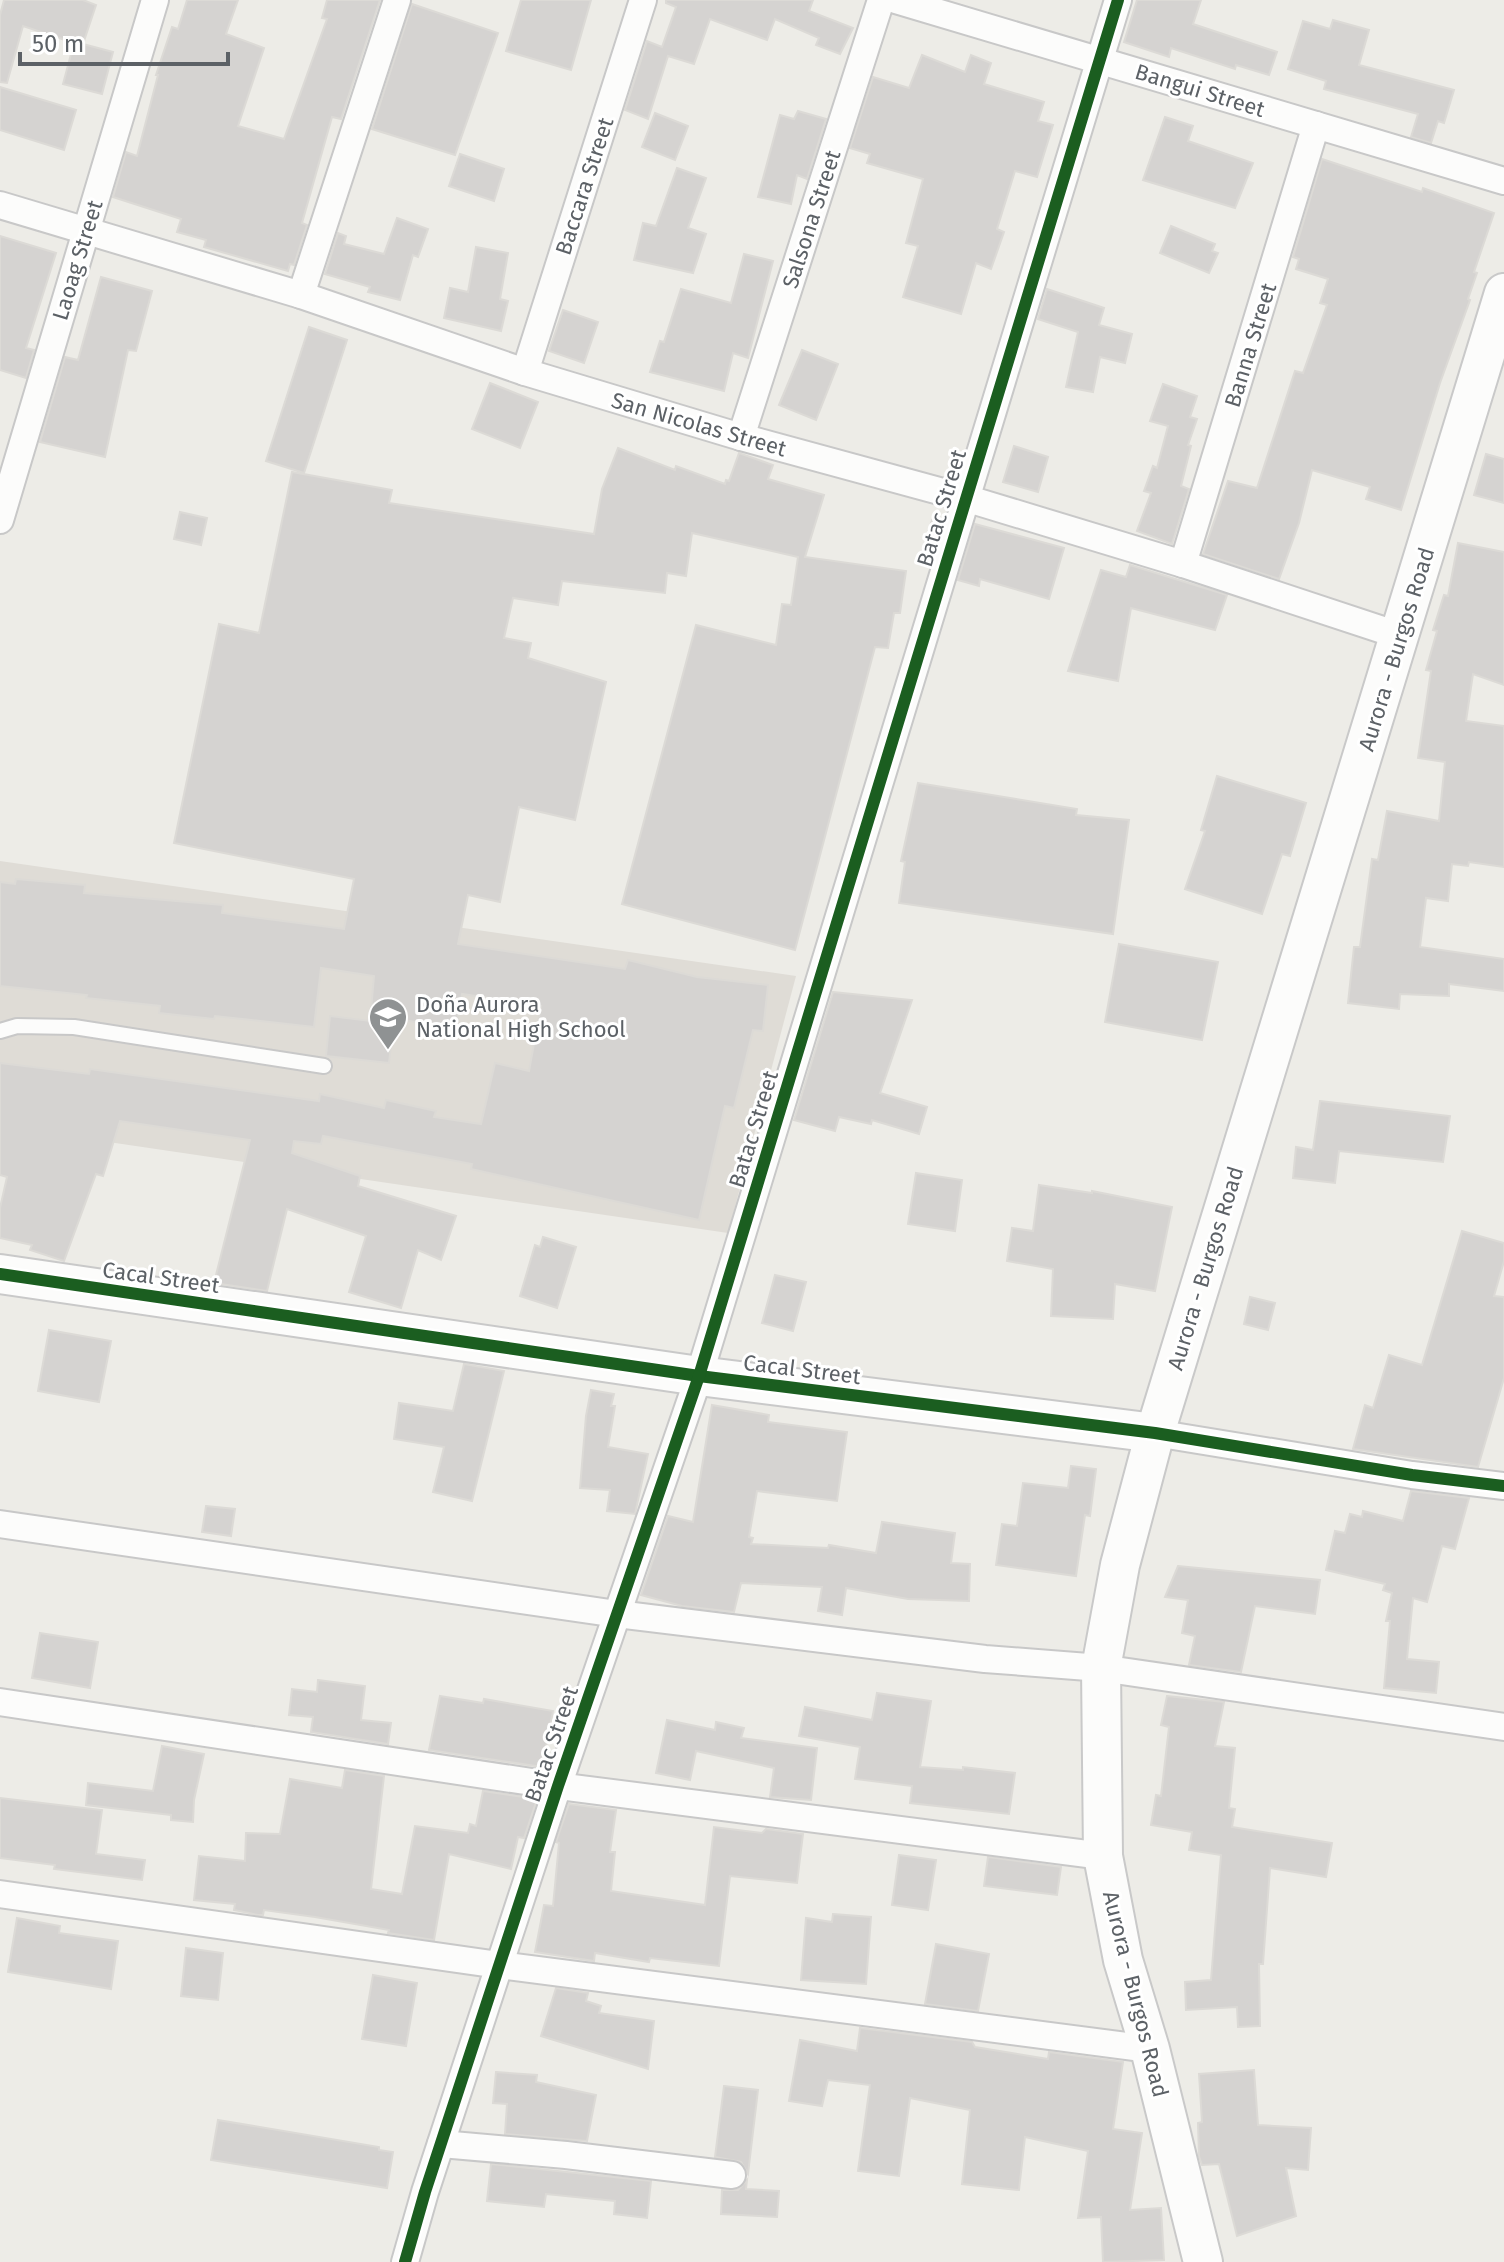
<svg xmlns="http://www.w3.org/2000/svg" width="1504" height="2262" font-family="'Fira Sans',sans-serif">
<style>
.education{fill:#dfdcd6}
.building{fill:#d5d3d1;stroke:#dcdad6;stroke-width:2}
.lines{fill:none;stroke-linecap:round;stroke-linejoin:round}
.lane-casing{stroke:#c8c8c8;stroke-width:18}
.street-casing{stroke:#c8c8c8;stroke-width:30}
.secondary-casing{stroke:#c9c9c9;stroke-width:42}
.lane{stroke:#fcfcfb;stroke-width:14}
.street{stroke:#fcfcfb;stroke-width:26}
.secondary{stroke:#fcfcfb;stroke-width:38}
.cycleway-casing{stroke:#fff;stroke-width:17}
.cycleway{stroke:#1b5e20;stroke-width:12}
.labels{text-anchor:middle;stroke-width:6;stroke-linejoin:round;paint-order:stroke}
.street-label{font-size:22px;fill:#5c6166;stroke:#fff}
.poi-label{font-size:22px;fill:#5c6166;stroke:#fff;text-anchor:start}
</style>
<rect width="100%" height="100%" fill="#edece7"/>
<path class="education" d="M0,861L796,976L728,1233L0,1126Z"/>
<g class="building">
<path d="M4,0H83L96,5L83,44L113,52L102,94L63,84L74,43L23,26L7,83L0,82V15Z"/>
<path d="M187,0H238L226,34L264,48L238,126L284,139L327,19L322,18L327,0H380L341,119L332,117L302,223L307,225L294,265L290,264L288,271L204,247L206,240L177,232L181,219L113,197L126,152L137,156L158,75H156L172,27L178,29Z"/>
<path d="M521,0H591L571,70L506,51Z"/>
<path d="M666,0H813L809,11L853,28L840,54L816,45L819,38L775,19L767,40L710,19L694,64L668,56L648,119L625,110L647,41L662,47L676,7L666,3Z"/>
<path d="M1137,0H1201L1193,24L1277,52L1269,75L1236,65L1235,69L1171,48L1169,57L1124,42Z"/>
<path d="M412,4L498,33L455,155L372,129Z"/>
<path d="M1333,20L1369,30L1359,65L1454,90L1444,123L1438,121L1431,143L1411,137L1418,114L1324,89L1326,81L1288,69L1303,21L1330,29Z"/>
<path d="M922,55L965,72L971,55L991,63L984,84L1044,102L1038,121L1053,125L1037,177L1015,171L997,229L1004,232L991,269L976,263L961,314L903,297L918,246L906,243L923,179L867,163L870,154L850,148L873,77L909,88Z"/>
<path d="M0,87L76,110L64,150L0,130Z"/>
<path d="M798,111L826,119L807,179L797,175L791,204L758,197L780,115L794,119Z"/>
<path d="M655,113L688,126L675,160L642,147Z"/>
<path d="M1165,117L1193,126L1188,141L1253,163L1235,208L1143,180Z"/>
<path d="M460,154L504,169L494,201L449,186Z"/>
<path d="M1322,159L1422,192L1423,188L1494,213L1474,272L1477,273L1468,299L1470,300L1440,383L1401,510L1366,499L1370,487L1312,470L1299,523L1279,579L1203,554L1228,481L1257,488L1295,371L1303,373L1327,305L1320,303L1328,279L1296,269L1299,259L1293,257Z"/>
<path d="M677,168L706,178L688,228L706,234L693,273L634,260L643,223L656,226Z"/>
<path d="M397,218L428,229L418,257L413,255L400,300L368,292L370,287L325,274L338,233L346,236L344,244L384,254Z"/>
<path d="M1171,226L1215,244L1212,251L1218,253L1209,273L1160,253Z"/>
<path d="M0,236L56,253L26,348L34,350L26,378L0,370Z"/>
<path d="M476,247L508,253L500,299L508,301L501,331L444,318L450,288L468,292Z"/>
<path d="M744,254L773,261L748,358L733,353L724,391L650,372L660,341L664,342L681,289L731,303Z"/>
<path d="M101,277L152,291L136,351L128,350L105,457L40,442L65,357L78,360Z"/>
<path d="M1047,289L1104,308L1099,325L1132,334L1125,363L1100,357L1093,392L1066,387L1078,332L1038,319Z"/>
<path d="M563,310L598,322L584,363L549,351Z"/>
<path d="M309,327L347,340L304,473L266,461Z"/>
<path d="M802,350L838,364L816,420L779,405Z"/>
<path d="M490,383L538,402L520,448L472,429Z"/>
<path d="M1163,384L1197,396L1190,417L1197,419L1188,445L1191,446L1181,486L1189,489L1172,544L1137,531L1151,493L1144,491L1153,466L1157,468L1168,426L1150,421Z"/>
<path d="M1014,446L1048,457L1038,492L1003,482Z"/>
<path d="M618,448L675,470L676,466L725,484L726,480L729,481L739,453L773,465L768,479L824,495L805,557L906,571L900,613H894L888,648L875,647L795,950L622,904L696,625L776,645L782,604L791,605L798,557L692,533L686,576L667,573L665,593L562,581L558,605L513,598L504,638L531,643L528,658L606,682L575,820L519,807L500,902L468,895L458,944L625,969L628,960L697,977L768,985L763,1031L753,1030L734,1108L725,1106L699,1220L471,1169L472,1164L323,1136L321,1144L294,1141L292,1153L360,1176L358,1186L456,1216L441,1260L418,1250L401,1308L349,1292L366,1236L287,1209L267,1291L214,1283L250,1140L120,1121L103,1176L96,1174L64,1261L30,1250L32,1245L0,1238V1208L7,1177L0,1175V1063L89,1074L90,1069L319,1101L320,1094L384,1108L386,1100L436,1111L434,1117L481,1124L495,1063L529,1071L541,1006L462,994L456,1030L394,1018L389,1063L326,1056L330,1016L370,1021L374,976L321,968L314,1027L215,1016L214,1019L159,1013L160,1006L86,998L87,995L0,986V882L15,884L16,879L85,885L84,893L223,905L222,913L344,929L354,879L174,843L219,624L259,633L292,472L392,490L389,503L594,534L602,489Z"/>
<path d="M1486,454L1504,459V503L1474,495Z"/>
<path d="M180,512L207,518L201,545L174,539Z"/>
<path d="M932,520L942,523L929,567L918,564Z"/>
<path d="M975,524L1064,548L1049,599L980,579L979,586L958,580Z"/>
<path d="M1458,543L1504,552V685L1473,674L1466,721L1504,726V867L1469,862L1468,866L1452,864L1448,901L1426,898L1420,947L1504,959V991L1449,984V996L1400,994L1399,1009L1348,1003L1354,947H1360L1372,859L1378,860L1387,811L1439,821L1445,762L1418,758L1431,671L1426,670L1437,631L1433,630L1444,595L1448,596Z"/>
<path d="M1130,565L1227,595L1215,630L1131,608L1118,681L1068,671L1101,570L1126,577Z"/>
<path d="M1217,776L1306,803L1290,856L1282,854L1262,914L1185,889L1205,831L1201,830Z"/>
<path d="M918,783L1077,809L1076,815L1129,820L1113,934L899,903L905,862L901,861Z"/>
<path d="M1119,944L1218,962L1202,1040L1105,1022Z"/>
<path d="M833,992L912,1000L880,1093L927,1107L919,1134L872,1120L871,1124L839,1117L835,1131L794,1120Z"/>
<path d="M1320,1101L1450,1116L1443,1162L1339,1151L1335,1183L1293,1178L1296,1147L1313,1150Z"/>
<path d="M916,1173L962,1180L955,1231L908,1224Z"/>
<path d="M1039,1185L1092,1193V1191L1172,1207L1155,1291L1115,1284L1113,1319L1051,1316L1053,1269L1007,1261L1012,1228L1033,1231Z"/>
<path d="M1462,1231L1504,1243V1261L1494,1296L1504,1297V1378L1478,1467L1353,1449L1365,1405L1373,1408L1389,1355L1422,1365Z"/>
<path d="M543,1237L576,1247L557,1308L520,1296L535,1245L540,1247Z"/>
<path d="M775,1275L806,1282L793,1331L762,1323Z"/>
<path d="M1250,1297L1275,1303L1268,1330L1244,1324Z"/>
<path d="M49,1330L111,1341L99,1402L38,1391Z"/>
<path d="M464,1364L504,1371L472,1501L433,1492L444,1447L394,1439L399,1403L453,1411Z"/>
<path d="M591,1390L614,1394L611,1406H615L608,1447L648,1454L635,1514L607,1511L610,1490L580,1488L586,1416Z"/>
<path d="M712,1405L769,1415L768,1422L847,1432L837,1501L757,1491L749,1537L753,1538L751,1544L828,1548L829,1545L876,1553L882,1522L955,1533L951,1563L970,1564L969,1601L908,1599L846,1588L842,1615L818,1611L822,1587L741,1583L734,1612L682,1606L641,1595L668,1516L693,1522Z"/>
<path d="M1071,1466L1096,1469L1090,1516L1085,1515L1076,1576L996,1565L1002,1524L1017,1526L1023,1483L1068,1488Z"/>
<path d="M1411,1491L1469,1498L1455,1549L1442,1546L1427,1602L1413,1598L1407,1659L1439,1662L1436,1693L1384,1688L1390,1621H1386L1392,1593L1383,1590L1385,1584L1326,1570L1335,1531L1345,1533L1350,1514L1362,1517L1363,1511L1403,1521Z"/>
<path d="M206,1506L235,1509L231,1536L202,1532Z"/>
<path d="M1178,1566L1320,1580L1315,1614L1255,1606L1241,1672L1189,1665L1195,1636L1182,1633L1188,1600L1165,1597Z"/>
<path d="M40,1633L98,1642L90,1688L32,1678Z"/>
<path d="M318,1680L365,1686L361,1720L391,1723L388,1744L311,1732L313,1717L289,1715L292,1689L317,1692Z"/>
<path d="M877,1693L931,1701L920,1767L963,1770V1767L1015,1773L1009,1814L910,1803L912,1786L855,1779L860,1747L799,1736L805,1707L872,1720Z"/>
<path d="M440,1696L483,1703L484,1699L553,1711L542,1767L429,1750Z"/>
<path d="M1167,1696L1224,1702L1215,1746L1235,1748L1229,1808L1235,1809L1232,1827L1332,1843L1326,1877L1270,1868L1263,1964H1259L1260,2026L1238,2027L1237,2007L1186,2010L1185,1982L1211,1980L1221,1855L1189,1850L1192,1832L1151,1825L1156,1795L1161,1796L1169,1727L1161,1725Z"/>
<path d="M667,1720L715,1730L716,1722L744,1728L741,1738L817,1748L811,1800L770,1797L774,1768L696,1751L690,1780L656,1773Z"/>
<path d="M162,1746L204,1754L194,1800L193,1822L171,1820V1815L86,1805L88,1783L153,1791Z"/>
<path d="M345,1770L384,1776L371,1889L402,1894L415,1826L468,1833L470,1824L476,1826L483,1791L537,1799L524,1838L518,1837L511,1869L449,1854L434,1940L388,1933L389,1930L315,1917L264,1910L263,1915H258L234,1910L235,1904L194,1900L199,1856L245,1861L246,1833L280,1834L290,1779L342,1788Z"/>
<path d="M0,1798L102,1810L96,1854L145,1860L142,1880L54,1869L55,1865L0,1858Z"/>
<path d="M569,1804L616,1810L610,1852H615L611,1891L705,1905L714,1827L762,1833L766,1829L803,1834L797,1883L730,1876L719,1966L650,1958L649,1962L595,1953L594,1961L535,1952L544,1905L553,1906L559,1843L556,1842Z"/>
<path d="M899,1855L936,1860L928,1910L892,1905Z"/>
<path d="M988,1857L1061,1867L1057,1895L984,1886Z"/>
<path d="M833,1914L871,1917L866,1984L801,1980L806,1918L832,1922Z"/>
<path d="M17,1918L60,1926L59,1933L118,1941L111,1989L8,1972Z"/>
<path d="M936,1944L989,1954L978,2011L925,2004Z"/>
<path d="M186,1948L223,1953L218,2000L181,1996Z"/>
<path d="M373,1975L417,1983L406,2046L362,2039Z"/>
<path d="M556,1988L588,1993L586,2001L601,2006L599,2013L654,2021L648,2069L541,2036Z"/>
<path d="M860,2028L972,2042L975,2047L1048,2059L1049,2052L1123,2062L1113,2129L1142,2133L1130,2210L1161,2208L1164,2260L1103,2262L1101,2217L1078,2218L1088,2151L1025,2137L1019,2190L962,2184L970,2110L910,2098L899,2176L858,2171L870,2085L828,2080L822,2106L789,2101L800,2040L857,2051Z"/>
<path d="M1254,2070L1258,2125L1311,2128L1308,2170L1286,2168L1296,2216L1237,2236L1219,2164L1202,2165L1199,2156L1198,2123L1202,2122L1199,2074Z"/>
<path d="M496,2072L537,2075L536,2082L596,2095L587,2141L505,2134L507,2104L493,2103Z"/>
<path d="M724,2086L758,2090L748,2174L741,2162L715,2157Z"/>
<path d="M218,2120L379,2147V2150L393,2152L387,2188L211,2160Z"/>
<path d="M491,2164L651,2181L647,2218L614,2214L615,2201L546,2194L544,2207L487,2201Z"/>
<path d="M747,2180L746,2189L779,2191L777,2217L721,2214L722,2190H738Z"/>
</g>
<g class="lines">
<g class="lane-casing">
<path id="lane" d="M0,1031L17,1026L74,1027L324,1066"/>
</g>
<g class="street-casing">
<g id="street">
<path d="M896,0L1504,181"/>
<path d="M0,205L301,295L525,372L741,437L965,498L1183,564L1401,636"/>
<path d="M301,295L397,0"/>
<path d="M525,372L643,0"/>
<path d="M741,437L881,0"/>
<path d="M0,520L155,0"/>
<path d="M1183,564L1316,125"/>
<path d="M1155,1433L1412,1475L1504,1486"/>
<path d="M0,1524L617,1614L985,1659L1101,1668L1504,1727"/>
<path d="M0,1702L558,1786L1103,1856"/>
<path d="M0,1894L499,1965L1150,2049"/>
<path d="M441,2144L566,2155L732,2175"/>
<path d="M405,2262L425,2192L558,1786L699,1376L1118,0"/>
</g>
</g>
<g class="secondary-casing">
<g id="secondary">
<path d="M0,1274L699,1376L1155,1433"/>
<path d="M1203,2262L1150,2049L1123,1960L1103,1856L1101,1668L1120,1565L1155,1433L1504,293"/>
</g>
</g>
<use href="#lane" class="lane"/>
<use href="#street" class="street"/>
<use href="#secondary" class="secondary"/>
<g class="cycleway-casing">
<g id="cycleway">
<path d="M0,1274L699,1376L1155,1433L1412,1475L1504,1486"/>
<path d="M405,2262L425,2192L558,1786L699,1376L1118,0"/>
</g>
</g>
<use href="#cycleway" class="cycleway"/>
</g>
<defs>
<g id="school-pin" transform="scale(2)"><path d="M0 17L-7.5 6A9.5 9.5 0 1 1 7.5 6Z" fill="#8f9293" stroke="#fff"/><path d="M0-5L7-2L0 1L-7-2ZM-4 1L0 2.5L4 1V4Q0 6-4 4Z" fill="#fff"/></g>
</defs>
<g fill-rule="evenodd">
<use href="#school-pin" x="388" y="1017"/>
</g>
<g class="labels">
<g class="street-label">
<text transform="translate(1200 90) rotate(17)" y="8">Bangui Street</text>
<text transform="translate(584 186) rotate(-72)" y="8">Baccara Street</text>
<text transform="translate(811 219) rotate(-72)" y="8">Salsona Street</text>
<text transform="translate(77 260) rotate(-73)" y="8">Laoag Street</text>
<text transform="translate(1250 345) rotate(-73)" y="8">Banna Street</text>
<text transform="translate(699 424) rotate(16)" y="8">San Nicolas Street</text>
<text transform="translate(941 508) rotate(-73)" y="8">Batac Street</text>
<text transform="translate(1396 649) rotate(-73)" y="8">Aurora - Burgos Road</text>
<text transform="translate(753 1129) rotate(-73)" y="8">Batac Street</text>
<text transform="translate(1205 1268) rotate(-73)" y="8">Aurora - Burgos Road</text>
<text transform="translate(161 1277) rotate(8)" y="8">Cacal Street</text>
<text transform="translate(802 1369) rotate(7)" y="8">Cacal Street</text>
<text transform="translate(551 1744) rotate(-71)" y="8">Batac Street</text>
<text transform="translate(1136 1994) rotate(76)" y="8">Aurora - Burgos Road</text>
</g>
<g class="poi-label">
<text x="416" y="1012">Doña Aurora<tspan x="416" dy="25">National High School</tspan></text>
</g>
</g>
<path d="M20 52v12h208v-12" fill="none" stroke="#5c6166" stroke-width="4"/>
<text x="32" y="52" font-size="24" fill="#5c6166" stroke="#ffffff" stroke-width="6" paint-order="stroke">50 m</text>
</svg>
